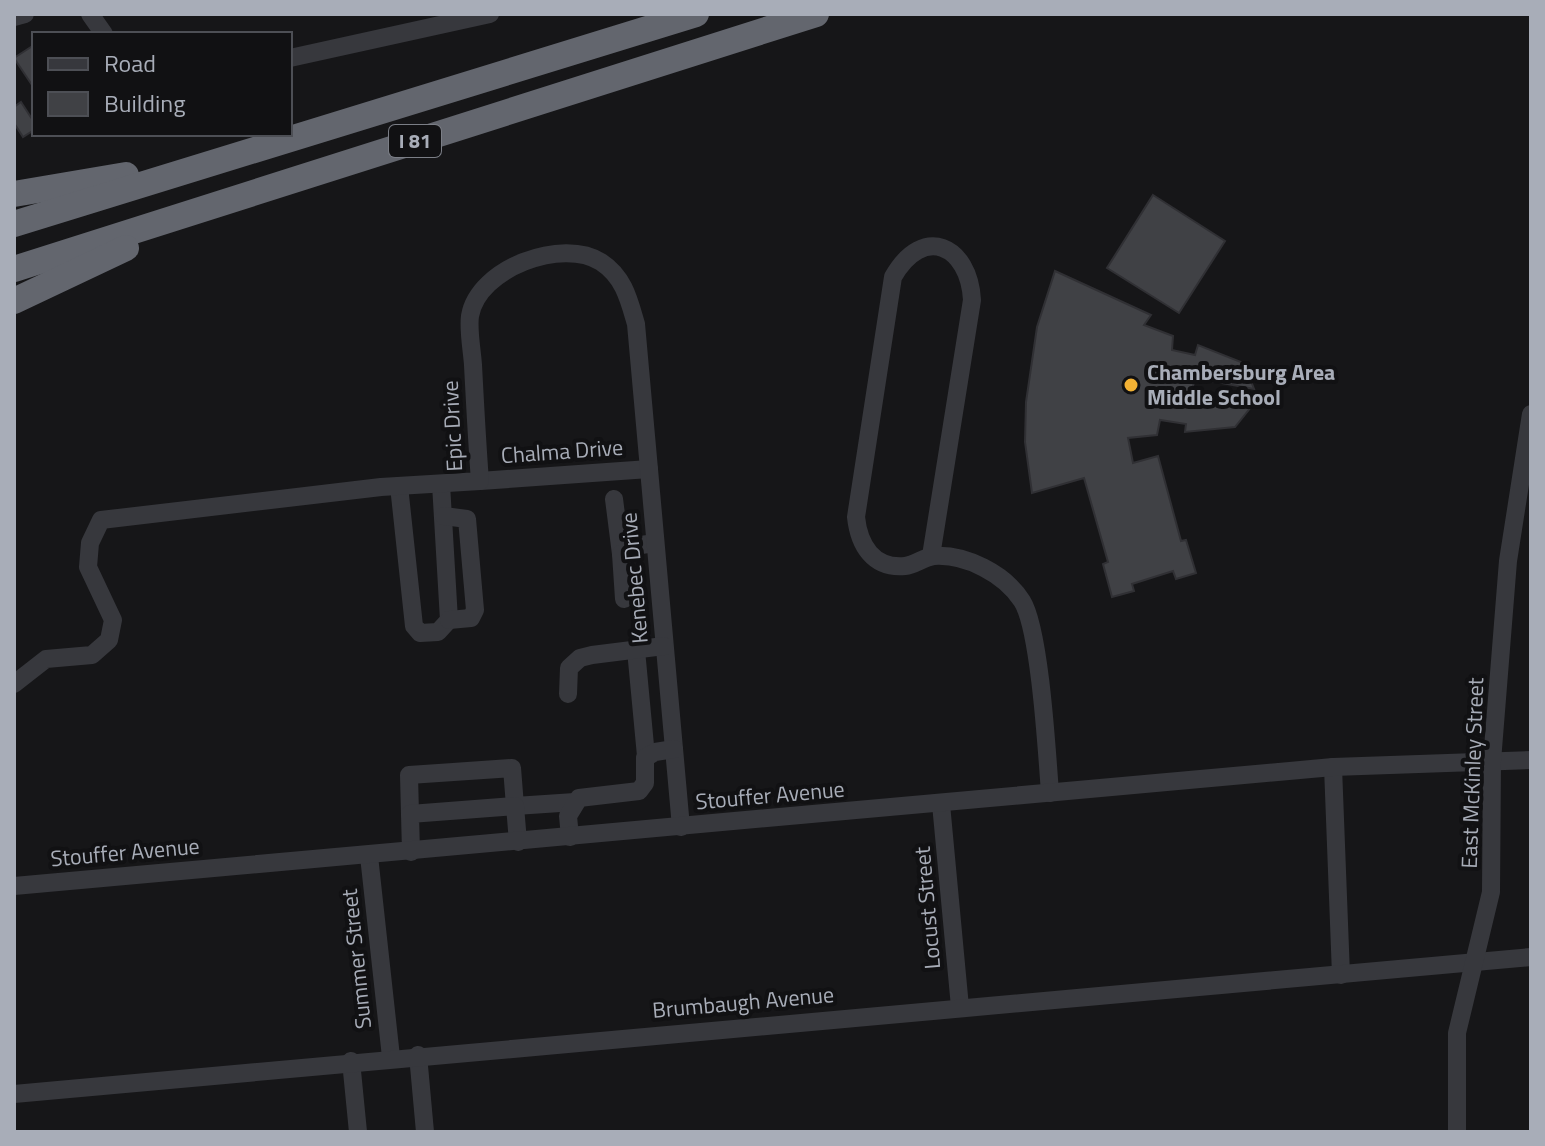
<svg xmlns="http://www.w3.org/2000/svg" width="1545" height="1146" font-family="'Titillium Web',sans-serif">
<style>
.building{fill:#404145;stroke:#303034;stroke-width:2}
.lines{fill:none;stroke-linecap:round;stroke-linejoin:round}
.minor{stroke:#37383d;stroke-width:18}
.highway{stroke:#63666e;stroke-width:26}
.poi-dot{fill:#f2b134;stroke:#111113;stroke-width:3}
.labels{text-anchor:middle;stroke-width:8;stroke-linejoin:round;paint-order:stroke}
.shield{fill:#111113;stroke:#7b7e86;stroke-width:2}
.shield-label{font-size:20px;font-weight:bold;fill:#a8adb8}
.poi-label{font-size:22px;font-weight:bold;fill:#a8adb8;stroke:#111113;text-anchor:start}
.street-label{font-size:22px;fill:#a8adb8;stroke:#111113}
</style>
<rect width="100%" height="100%" fill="#161618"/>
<g class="building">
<path d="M34,45V88L14,58Z"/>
<path d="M21,102L34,122V130L23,137L14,123V107Z"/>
<path d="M1153,195L1225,241L1179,313L1107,268Z"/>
<path d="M1055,271L1151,315L1144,325L1173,336L1172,350L1195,355L1198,345L1241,362L1249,376L1254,389L1195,378L1192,390L1251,407L1235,427L1185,432L1186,424L1160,420L1157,435L1128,438L1133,463L1158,456L1181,541L1186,540L1196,573L1176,579L1173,571L1132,584L1134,591L1112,597L1103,564L1108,562L1084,478L1032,493L1025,442L1026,402L1037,327Z"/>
</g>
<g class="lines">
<g class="minor">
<path d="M90,14L104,34"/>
<path d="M14,17L25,14"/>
<path d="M290,58L490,14"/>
<path d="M480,481L649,469"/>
<path d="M399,486L414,626L420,633L438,632L449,620L441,484"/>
<path d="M614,499L621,554"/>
<path d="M444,516L467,519L475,610L471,618L449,620"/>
<path d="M931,556L972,300C969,245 923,224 893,277L856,517C859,545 873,569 905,566C915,565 924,557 934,556C966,554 1005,574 1022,601C1040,629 1047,754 1050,793"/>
<path d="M624,599L621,554L634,546L655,543"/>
<path d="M636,650L646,756"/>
<path d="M14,684L46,659L92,655L109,640L113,620L88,567L90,543L101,520L381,487L480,481C477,442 475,403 473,365C472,350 468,330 470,316C478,268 563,237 601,262C624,277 629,300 636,324L681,827"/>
<path d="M568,694L569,668L580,658L592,655L664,646"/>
<path d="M1333,767L1341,975"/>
<path d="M941,804L960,1007"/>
<path d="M410,814L409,775L512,768L515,806L575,802"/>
<path d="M570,837L568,816L579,798L639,791L645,783V758L655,752L674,749"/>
<path d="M411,852L410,814L515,806L518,842"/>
<path d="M369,856L391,1057"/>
<path d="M14,886L1333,767L1531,760"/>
<path d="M418,1055L425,1132"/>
<path d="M351,1061L358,1132"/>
<path d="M14,1094L1531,957"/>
<path d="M1457,1132V1033L1491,892L1492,761L1508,561L1531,414"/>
</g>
<g class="highway">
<path d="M14,194L126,175"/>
<path d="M14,224L696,14"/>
<path d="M14,269L816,14"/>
<path d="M14,301L126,248"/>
</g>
</g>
<circle class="poi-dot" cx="1131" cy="385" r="8"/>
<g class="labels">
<rect class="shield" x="389" y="125" width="52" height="32" rx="6"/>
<g class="shield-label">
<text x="415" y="148">I 81</text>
</g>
<g class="poi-label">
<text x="1147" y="380">Chambersburg Area<tspan x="1147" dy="25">Middle School</tspan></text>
</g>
<g class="street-label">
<text transform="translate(452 426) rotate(-93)" y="8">Epic Drive</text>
<text transform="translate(562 451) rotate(-4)" y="8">Chalma Drive</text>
<text transform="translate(634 578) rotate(-95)" y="8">Kenebec Drive</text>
<text transform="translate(1472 773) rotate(-88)" y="8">East McKinley Street</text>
<text transform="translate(770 795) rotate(-5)" y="8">Stouffer Avenue</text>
<text transform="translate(125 852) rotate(-5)" y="8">Stouffer Avenue</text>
<text transform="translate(927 908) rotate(-95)" y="8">Locust Street</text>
<text transform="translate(356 959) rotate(-96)" y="8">Summer Street</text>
<text transform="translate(743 1002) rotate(-5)" y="8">Brumbaugh Avenue</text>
</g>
</g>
<rect width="1545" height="1146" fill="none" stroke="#a8adb8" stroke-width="32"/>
<rect x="32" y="32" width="260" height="104" fill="#111113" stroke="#4d4f55" stroke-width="2"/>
<rect x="48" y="58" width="40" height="12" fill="#37383d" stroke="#4d4f55" stroke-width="2"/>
<text x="104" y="72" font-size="24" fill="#a8adb8">Road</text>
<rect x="48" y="92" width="40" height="24" fill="#404145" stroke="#4d4f55" stroke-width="2"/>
<text x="104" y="112" font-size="24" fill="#a8adb8">Building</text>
</svg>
